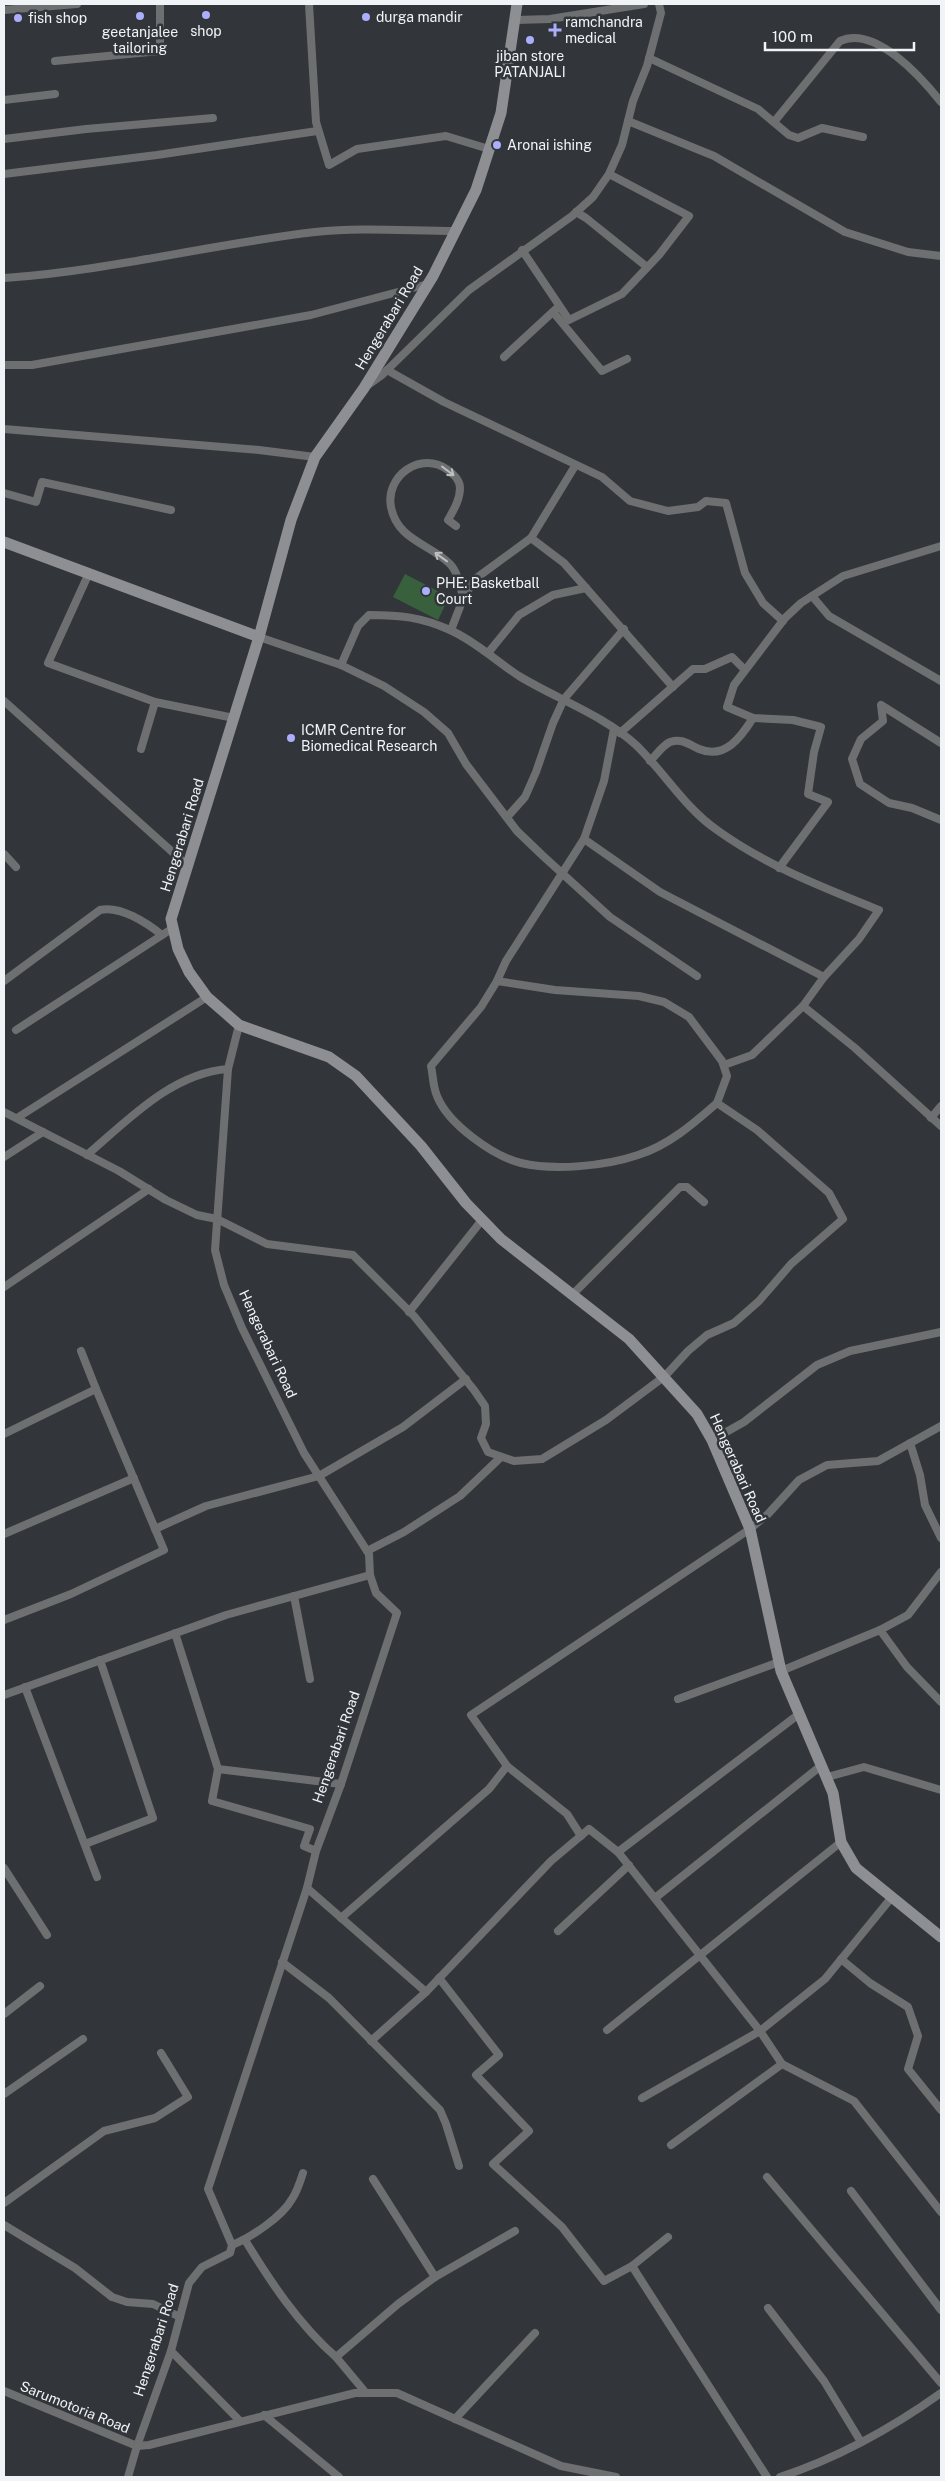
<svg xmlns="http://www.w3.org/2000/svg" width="945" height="2481" font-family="'Public Sans',sans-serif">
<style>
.green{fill:#38603d}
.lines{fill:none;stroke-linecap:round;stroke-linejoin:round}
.street{stroke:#6e6f71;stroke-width:8}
.secondary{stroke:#8d8f93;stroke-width:11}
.oneway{stroke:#bdbfc1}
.poi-dot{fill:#abaffb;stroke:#32363a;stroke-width:2}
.labels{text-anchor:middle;stroke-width:5;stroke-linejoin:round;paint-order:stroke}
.poi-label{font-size:14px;fill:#f1f4f6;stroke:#32363a;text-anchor:start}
.street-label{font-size:14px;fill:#f1f4f6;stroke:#32363a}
</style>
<rect width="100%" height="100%" fill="#32363a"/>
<path class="green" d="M405,574L449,597L438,620L393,597Z"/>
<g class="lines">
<g class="street">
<path d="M309,4L316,122L329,165L357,149L446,136L489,149"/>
<path d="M4,10L77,4"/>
<path d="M516,20L550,19L644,4"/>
<path d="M649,58L758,109L789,135L798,138L822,128L863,137"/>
<path d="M55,61L160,51V4"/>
<path d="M4,100L55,94"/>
<path d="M628,121L714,156L845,232L908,252L941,256"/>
<path d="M774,122L840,41C875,25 921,77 941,102"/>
<path d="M4,139L86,129L213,118"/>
<path d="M4,174L157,155L317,131"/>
<path d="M576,212L586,218L647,267"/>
<path d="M522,250L569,320L622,294L659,255L689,216L609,174"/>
<path d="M4,278C108,271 211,244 315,232C361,227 409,231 455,231"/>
<path d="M553,312L602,371L627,359"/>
<path d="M504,357L556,309"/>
<path d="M4,365H32L311,315L428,284"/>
<path d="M387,370L444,402L602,477L630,501L668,511L698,507L706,501L726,503L745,573L763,603L783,621"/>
<path d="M368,385L382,375L469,290L572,216L593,197L609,174L622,145L633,101L647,66L661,13L659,4"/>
<path d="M4,429L259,450L315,457"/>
<path d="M4,493L36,502L42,482L171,510"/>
<path d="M456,526L448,520C453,511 460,500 460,488C460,480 454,475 448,470C421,450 385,476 391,507C397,540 430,544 450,564C458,572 461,587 463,599"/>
<path d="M531,538L575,466"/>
<path d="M89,573L48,663L155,702L234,718"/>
<path d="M812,596L829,616L941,681"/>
<path d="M451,630L463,599L475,579L531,538L564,563L673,687"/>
<path d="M259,637L341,665L384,686L424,712L448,733L466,764L517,831L542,855L610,917L697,976"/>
<path d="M488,653L519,615L553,595L586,588"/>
<path d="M341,665L358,626L369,615C400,615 421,617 450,630C475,641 496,661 519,676C555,698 605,716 636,745C664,772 685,808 717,830C767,866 822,887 879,910L859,939L824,977L803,1006L752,1055L724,1065"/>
<path d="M4,701L188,866"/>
<path d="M620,733L693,669H705L732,657L745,670"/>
<path d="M941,743L881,705L883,721L861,739L852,759L860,784L889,803L912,808L941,820"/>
<path d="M141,749L155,702"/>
<path d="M650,761C656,755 663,745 670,742C682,738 688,744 699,749C725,760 741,737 753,718"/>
<path d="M508,816L525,797L536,772L553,723L564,699L624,629"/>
<path d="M584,839L660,892L824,977"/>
<path d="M4,854L16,867"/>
<path d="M779,868L828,802L808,794L814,752L821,727L793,720L753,718L727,707L734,685L785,618L801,603L843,576L941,546"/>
<path d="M4,981L100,910C120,905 147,923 162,935"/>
<path d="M497,981L481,1007L431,1066C433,1075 433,1087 437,1096C448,1124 493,1156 521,1163C554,1171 606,1166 638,1155C669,1145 693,1124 717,1103"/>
<path d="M803,1006L855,1048L941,1126"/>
<path d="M16,1030L173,928"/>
<path d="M4,1112L119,1171L166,1200L197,1215L217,1219L267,1244L353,1255L414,1316L474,1390L485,1406L486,1424L481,1438L488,1452L514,1461L542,1459L606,1420L665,1376L688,1351L707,1335L734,1323L759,1301L791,1264L843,1219L829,1193L757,1130L717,1103L727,1076L722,1061L689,1017L664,1002L639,996L555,990L497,981L506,961L584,839L604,781L614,729"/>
<path d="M17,1118L207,997"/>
<path d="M931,1118L941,1106"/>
<path d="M87,1155C128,1120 172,1073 228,1069"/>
<path d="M4,1157L43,1132"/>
<path d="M4,1287L149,1189"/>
<path d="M572,1295L680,1187H687L704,1202"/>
<path d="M409,1312L482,1220"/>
<path d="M81,1351L96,1389"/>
<path d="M4,1434L96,1389L164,1550L71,1594L4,1620"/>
<path d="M712,1440L744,1422L817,1365L850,1351L941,1332"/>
<path d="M910,1443L920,1475L925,1505L941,1538"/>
<path d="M155,1529L206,1506L319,1476L403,1427L466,1379"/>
<path d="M4,1534L134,1478"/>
<path d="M367,1551L404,1532L460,1496L501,1457"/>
<path d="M294,1596L310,1679"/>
<path d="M880,1630L907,1667L941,1702"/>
<path d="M175,1633L218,1769L341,1784"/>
<path d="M781,1671L880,1630L908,1615L941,1572"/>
<path d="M25,1687L97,1877"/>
<path d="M4,1695L226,1615L370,1575"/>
<path d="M678,1699L779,1662"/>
<path d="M507,1766L567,1814L581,1836"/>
<path d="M218,1769L212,1801L310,1829L304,1846L316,1851"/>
<path d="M827,1777L864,1767L941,1790"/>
<path d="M85,1844L153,1818L100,1660"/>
<path d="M618,1852L760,2031L782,2064L854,2101L941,2212"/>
<path d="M4,1868L47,1935"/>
<path d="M307,1888L426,1992"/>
<path d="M655,1898L822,1765"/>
<path d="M341,1918L489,1789L507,1766L471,1715L750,1529L768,1514L799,1480L827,1465L878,1461L941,1426"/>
<path d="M558,1931L629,1865"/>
<path d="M841,1959L870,1983L908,2007L918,2036L908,2069L941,2110"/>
<path d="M282,1962L329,1998L440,2110L446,2124L459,2166"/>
<path d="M439,1978L499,2055L476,2075L529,2131L493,2164L562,2227L604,2281L632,2266"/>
<path d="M4,2014L40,1986"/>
<path d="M607,2030L841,1842"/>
<path d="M371,2041L426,1992L551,1861L589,1829L618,1852L799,1714"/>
<path d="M4,2094L83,2039"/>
<path d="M642,2098L760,2031L825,1979L892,1897"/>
<path d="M671,2145L782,2064"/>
<path d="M767,2177L941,2383"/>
<path d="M851,2191L941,2310"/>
<path d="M4,2203L104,2131L155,2118L188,2097L161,2053"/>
<path d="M4,2225L75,2268L112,2297L127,2302L153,2304L180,2317"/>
<path d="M668,2237L632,2266L767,2477"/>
<path d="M245,2240C270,2281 299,2325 336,2357L398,2304L435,2277L373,2179"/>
<path d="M232,2245C250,2238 282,2217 292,2199C297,2192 300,2182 303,2173"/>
<path d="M435,2277L515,2231"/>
<path d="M768,2308L824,2381L861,2442"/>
<path d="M171,2351L240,2421"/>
<path d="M336,2357L366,2393"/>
<path d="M4,2391L137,2446L149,2445L355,2393H397L561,2466L616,2477"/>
<path d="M264,2415L339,2477"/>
<path d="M455,2419L535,2333"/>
<path d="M128,2477L137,2446L171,2351L189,2283L202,2267L230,2253L232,2245L208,2189L307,1888L316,1851L341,1784L397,1613L376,1593L370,1575L369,1554L304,1453L242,1328L224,1285L215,1250L228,1069L239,1025"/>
<path d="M780,2477C838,2458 892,2428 941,2393"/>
</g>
<g class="secondary">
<path d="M517,4L501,113L476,190L433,276L364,388L315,457L291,520L259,637L171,919L178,949L189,972L207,997L239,1025L329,1057L356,1076L421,1146L466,1203L501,1239L629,1339L697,1414L712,1440L750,1529L781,1671L833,1793L841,1842L856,1868L941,1937"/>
<path d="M4,542L259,637"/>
</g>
</g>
<defs><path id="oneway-shaft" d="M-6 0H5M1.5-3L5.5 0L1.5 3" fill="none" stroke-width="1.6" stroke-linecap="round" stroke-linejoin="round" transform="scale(1.25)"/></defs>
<g class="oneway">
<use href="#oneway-shaft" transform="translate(448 471) rotate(37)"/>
<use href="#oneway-shaft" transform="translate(441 557) rotate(-144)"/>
</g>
<g class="poi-dot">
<circle cx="206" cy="15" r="5"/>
<circle cx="140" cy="16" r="5"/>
<circle cx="366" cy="17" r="5"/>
<circle cx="18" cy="18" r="5"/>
<path d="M552.5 22.5h5v5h5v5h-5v5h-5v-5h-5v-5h5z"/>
<circle cx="530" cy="40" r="5"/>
<circle cx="497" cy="145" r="5"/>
<circle cx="426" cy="591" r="5"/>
<circle cx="291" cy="738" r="5"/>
</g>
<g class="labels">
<g class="poi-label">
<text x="376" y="22">durga mandir</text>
<text x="28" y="23">fish shop</text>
<text x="565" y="27">ramchandra<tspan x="565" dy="16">medical</tspan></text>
<text x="206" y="36" text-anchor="middle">shop</text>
<text x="140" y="37" text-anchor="middle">geetanjalee<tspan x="140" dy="16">tailoring</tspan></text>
<text x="530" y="61" text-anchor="middle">jiban store<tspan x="530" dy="16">PATANJALI</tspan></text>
<text x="507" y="150">Aronai ishing</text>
<text x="436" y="588">PHE: Basketball<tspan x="436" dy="16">Court</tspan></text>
<text x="301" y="735">ICMR Centre for<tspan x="301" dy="16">Biomedical Research</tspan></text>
</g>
<g class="street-label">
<text transform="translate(389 318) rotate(-59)" y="5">Hengerabari Road</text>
<text transform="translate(182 835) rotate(-73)" y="5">Hengerabari Road</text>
<text transform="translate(268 1344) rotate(65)" y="5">Hengerabari Road</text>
<text transform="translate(738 1468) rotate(66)" y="5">Hengerabari Road</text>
<text transform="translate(336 1747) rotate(-71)" y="5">Hengerabari Road</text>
<text transform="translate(156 2340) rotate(-72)" y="5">Hengerabari Road</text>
<text transform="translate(75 2407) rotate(22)" y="5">Sarumotoria Road</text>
</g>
</g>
<rect width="945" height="2481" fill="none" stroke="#f1f4f6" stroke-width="10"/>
<path d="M765 42v8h149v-8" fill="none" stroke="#f1f4f6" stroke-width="2.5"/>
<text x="772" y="42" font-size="15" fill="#f1f4f6" stroke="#32363a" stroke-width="4" paint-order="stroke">100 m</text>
</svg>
